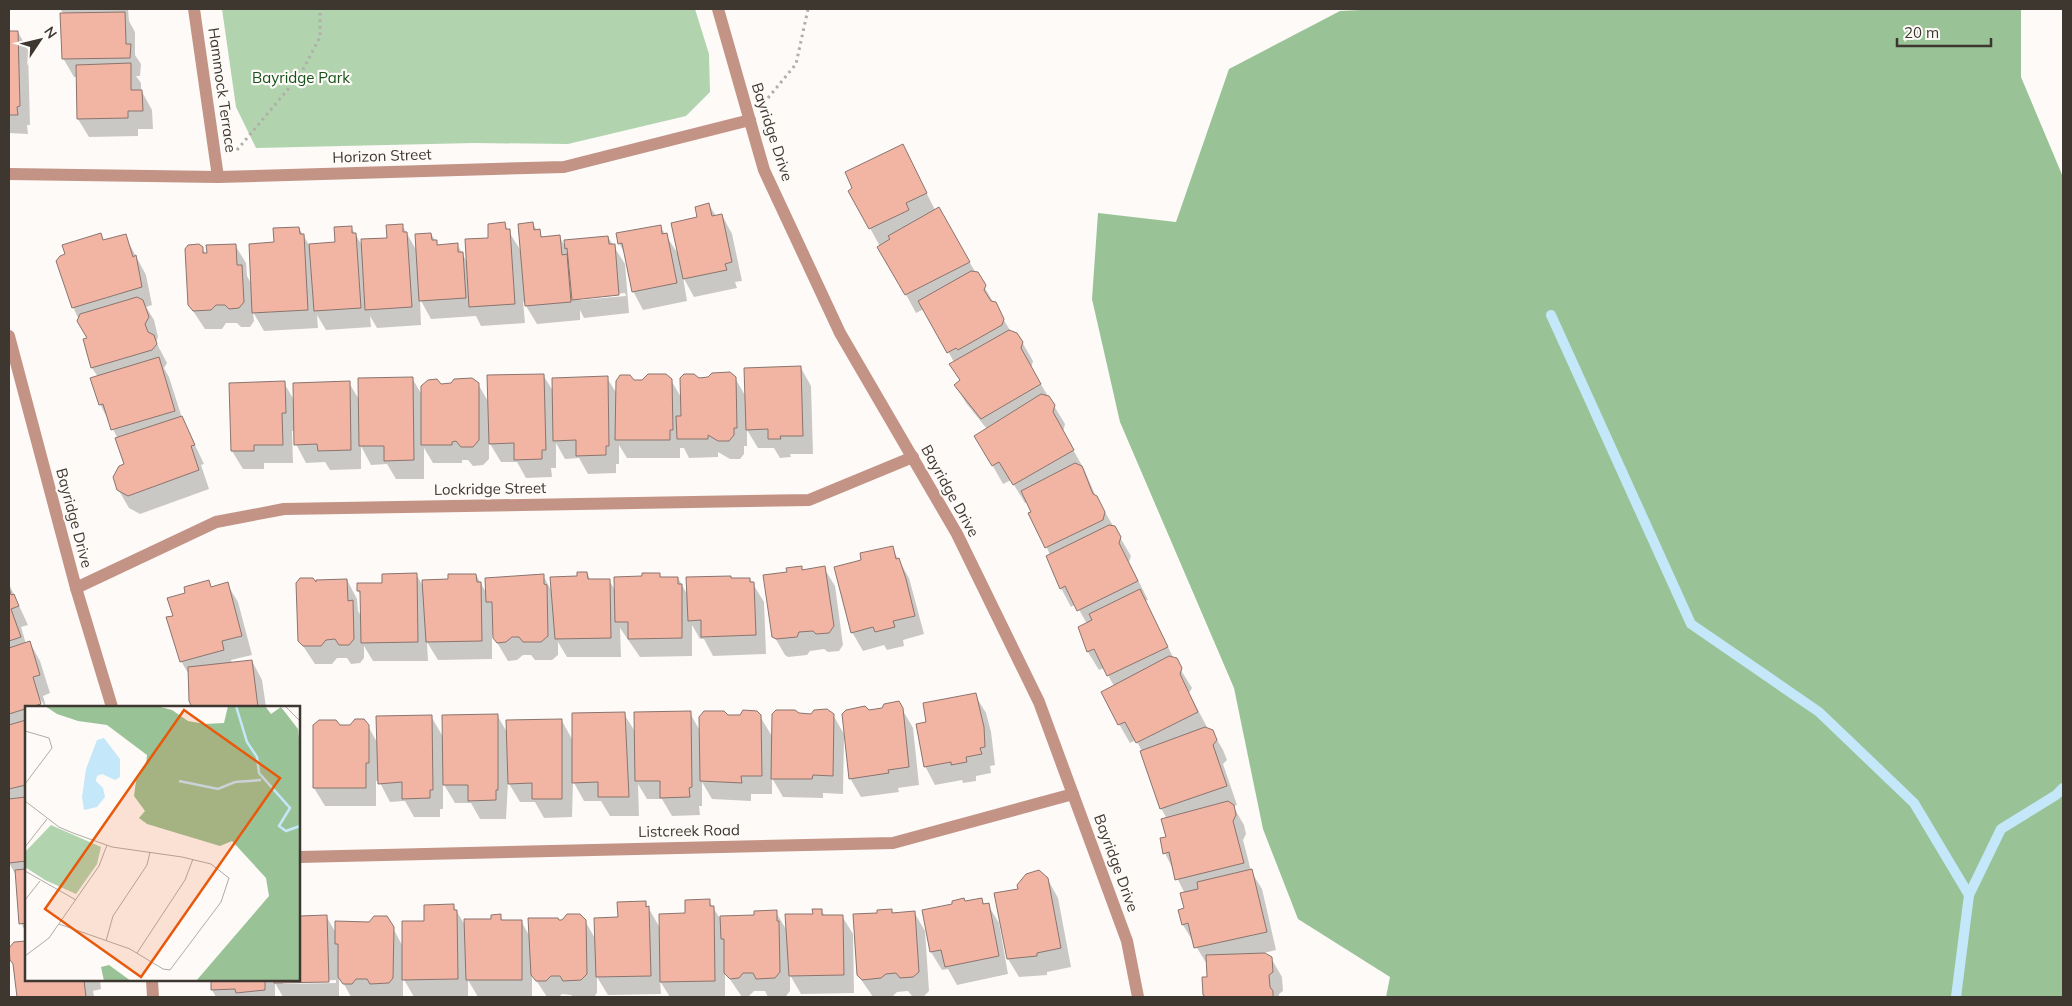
<svg xmlns="http://www.w3.org/2000/svg" width="2072" height="1006" font-family="Mulish,sans-serif">
<style>
.green{fill:#b1d4af}
.forest{fill:#99c397}
.shadow{fill:#0003;fill-rule:evenodd}
.lines{fill:none;stroke-linecap:round;stroke-linejoin:round}
.stream{stroke:#c4e8fa;stroke-width:10}
.building{fill:#f2b5a4;stroke:#8a746e}
.path{stroke:#b1ada8;stroke-width:3;stroke-dasharray:2.5 4;stroke-linecap:butt}
.minor{stroke:#c39386;stroke-width:12}
.labels{text-anchor:middle;stroke-width:4.5;stroke-linejoin:round;paint-order:stroke}
.park-label{font-size:15px;fill:#17521a;stroke:#fdfaf7}
.street-label{font-size:15px;fill:#3d3730;stroke:#fdfaf7}
.inset-river{fill:none;stroke:#c4e8fa;stroke-width:2.5}
.inset-road{fill:none;stroke:#b0aca7;stroke-width:1}
.view{fill:#e8590c;fill-opacity:0.15;stroke:#e8590c;stroke-width:2.5}
.inset-edge{fill:none;stroke:#3d3730;stroke-width:2.5}
</style>
<rect width="100%" height="100%" fill="#fdfaf7"/>
<path class="green" d="M222,9H695L709,54L710,92L686,116L568,144L474,143L256,148L236,107Z"/>
<path class="forest" d="M1380,9H2021V77L2063,177V997H1386L1390,977L1298,919L1263,829L1234,688L1120,422L1092,299L1098,213L1176,222L1229,69L1340,11Z"/>
<g class="shadow">
<path d="M60,9H128L129,21L135,32V55L141,64L140,76H136L141,83V90L152,110L153,129H138V136L89,137L78,119L77,77H74L63,58L64,14Z"/>
<path d="M9,32H18L28,50L30,125H27L28,134L9,133Z"/>
<path d="M903,146L935,210L938,209L1011,332L1022,342L1033,361L1031,368L1065,424L1063,432L1084,469L1096,497L1131,556L1129,562L1148,600L1145,601L1174,659L1192,688L1189,693L1208,729L1212,731L1223,750L1227,760L1223,764L1237,805L1233,806L1244,825L1246,834L1243,840L1251,871L1262,889L1276,950L1264,953L1271,958L1282,977L1283,991L1279,994V997H1206L1203,978H1208V966L1183,925L1179,911L1185,909V894L1165,853L1167,819L1161,808L1142,751L1136,740L1130,743L1119,724L1114,686L1104,668L1099,670L1088,652L1080,628L1087,624L1076,604L1071,607L1061,588L1050,555L1028,502L1025,503L1011,480L1003,484L976,436L987,429L966,403L955,385L961,381L951,364L954,362L924,309L916,313L870,228Z"/>
<path d="M709,205L716,216L722,215L732,234L742,281L735,282L737,288L694,297L683,277L687,301L643,310L633,291L625,254L619,243L660,226L678,254Z"/>
<path d="M532,223L543,238L559,236L566,248V241L608,237L625,264L629,313L584,318L580,310V320L537,324L523,301L525,323L481,326L476,316L431,319L420,299L421,325L377,328L370,316L371,327L326,330L317,315L318,328L264,331L253,312L254,321L250,327H241L237,323H226L222,329H205L189,305L202,248L206,254L235,245L246,263L247,276L252,285L276,243L299,228L309,245L336,244L351,227L363,247L388,239L402,225L418,253L431,234L439,246L457,244L467,262L504,224L521,251ZM625,293L626,296L580,300V298Z"/>
<path d="M100,235L104,241L125,236L146,275L152,305L146,307L154,320L158,337L156,342L167,363L164,368L169,377L182,418L204,464L201,465L209,489L140,514L129,508L118,489L125,465L118,439L100,404L98,377L92,368L84,340L88,339L73,307Z"/>
<path d="M801,368L811,386L813,454H790L791,457L780,458L774,448H758L747,430V446H744V454L740,459H730L718,452V457L689,458L684,448H680V458H627L619,445V464H616V473L588,474L579,458L565,459L556,443V468H551L552,477L526,478L517,462H501L489,442V459L483,465L473,466L468,460H462V463H433L424,448V479H396L387,464L371,465L361,446V469L330,470L325,462L306,463L296,444L295,431H292L293,463H264V469H243L232,451L284,383L294,400L349,383L360,401L412,378L422,395L440,385L478,384L489,403L543,375L553,391L607,378L617,394L634,381L671,380L682,399L699,379L735,378L746,397Z"/>
<path d="M892,548L909,578L924,634L903,640L904,646L887,650L884,645L863,651L852,632L863,560Z"/>
<path d="M801,567L803,571L824,568L835,586L843,645L839,651L828,652L824,649L810,651L807,655L788,657L785,655L774,636L788,573Z"/>
<path d="M587,573L591,581L609,580L616,592L643,577L659,574L662,579L678,578L688,596L732,579H750L764,602L766,654L713,656L704,639H700L692,625V656L640,657L620,628L621,657H567L558,642V655L552,660H535L531,655H523L517,660L508,661L492,634V659L438,660L427,642L428,661H373L364,646V658L360,663L351,664L347,658H337L332,664H315L299,640L317,585L347,580L357,599L358,611L362,618L361,596L358,590L416,574L424,588L476,575L487,594L543,575L552,592Z"/>
<path d="M208,582L212,588L227,584L238,602L252,655L231,660L232,663L252,661L262,680L266,707H192L189,688L191,678L181,661L174,617L187,594Z"/>
<path d="M9,584L28,625L21,627L26,644L30,643L40,661L50,693L43,696L46,707L39,698L37,699L41,707H26V933L21,923L17,877L9,863Z"/>
<path d="M975,695L986,713L991,732L995,765L990,766L991,773L976,776V781L963,783L962,780L935,785L925,766L928,723Z"/>
<path d="M902,709L913,728L919,785L898,788L899,792L861,797L850,778L869,711Z"/>
<path d="M690,713L700,731L727,716H760L773,738L798,715H833L844,734L843,794L823,793V798L783,797L772,778V794H751V801L712,799L702,782V806H699L700,815L672,816L662,799H647L638,784L639,816H610L601,801H584L573,781L572,817L544,818L535,802H520L508,782L506,819H480L471,803H455L443,783V809H440V817H414L405,801L390,802L379,781H376V806H325L314,788L339,726H368L378,744L431,716L443,737L497,715L508,734L562,721L573,741L624,714L636,733Z"/>
<path d="M1047,878L1058,898L1071,967L1047,972V975L1019,977L1008,959L1020,889Z"/>
<path d="M981,899L985,905H988L999,923L1008,974L957,985L948,969L942,970L931,952Z"/>
<path d="M709,901L719,917L756,916L776,912L787,931L821,910L825,916H842L853,934L854,993L801,994L790,975V991L786,996L768,997L765,991H754L749,996L742,997L725,972V997H670L660,981L661,994L608,995L597,977V993L594,997H574L571,995L562,994L559,997H547L532,974V997H478L468,980V997H414L403,978V997H351L339,975V997H283L275,983V997H216L212,990L211,980H299V922L326,916L336,933L393,928L403,947L425,922L453,905L466,927L493,920L500,916L503,921H521L530,937L559,922L585,921L596,940L619,918L645,902L660,928ZM336,980V983L283,984V982Z"/>
<path d="M891,910L894,914L914,912L925,931L929,991L924,996H912L908,991L897,992L892,997H873L858,975L878,914Z"/>
<path d="M26,943V980H100L101,989L93,991L94,997H18L15,944Z"/>
</g>
<g class="lines">
<g class="stream">
<path d="M1551,315L1691,624L1819,712L1914,803L1969,895"/>
<path d="M1956,997L1969,895L2001,829L2056,795L2063,788"/>
</g>
</g>
<g class="building">
<path d="M125,12L126,44H131L130,58L62,59L60,13Z"/>
<path d="M9,31H18L20,106L17,107L18,115H9Z"/>
<path d="M131,63V90H142L143,111H128V118L77,119L76,65Z"/>
<path d="M903,144L927,193L906,203L909,210L869,229L848,191L852,188L845,172Z"/>
<path d="M709,203L712,216L722,214L732,262L725,264L727,270L683,279L671,223L697,217L695,207Z"/>
<path d="M939,207L970,262L905,295L877,247L890,239L888,236Z"/>
<path d="M505,222L506,229H510L515,304L469,307L465,239L488,238V224Z"/>
<path d="M533,222L534,230L540,229L541,237L560,235L562,255L567,254L571,302L525,306L518,224Z"/>
<path d="M403,224V232H407L412,307L365,310L361,239L387,238L386,225Z"/>
<path d="M661,225L662,234L667,233L677,283L632,292L622,243L618,244L616,233Z"/>
<path d="M352,226V233H356L361,308L314,311L309,244L335,242L334,227Z"/>
<path d="M299,227L300,234H304L308,310L252,313L249,244L274,242L273,228Z"/>
<path d="M101,233L103,240L126,234L133,257L136,255L142,287L72,308L56,261L60,256L65,254L62,245Z"/>
<path d="M431,233L432,240H437V245L458,243V252H463L466,298L419,301L415,234Z"/>
<path d="M608,236L609,244H615L619,295L572,300L567,248L565,249L564,240Z"/>
<path d="M199,244L203,247V253H207L206,245L236,244L237,265H242L244,302L239,308L229,309L225,305H216L211,310L193,311L188,305L185,249L188,245Z"/>
<path d="M971,271L978,272L986,285L984,290L991,301L996,302L1004,319L1002,325L958,350L956,348L947,353L918,301Z"/>
<path d="M137,297L143,300L149,317L145,324L148,332L154,335L157,344L152,350L91,368L83,339L87,338L77,321L80,314Z"/>
<path d="M1009,330L1017,333L1023,342L1021,348L1041,384L981,419L954,385L960,380L949,364Z"/>
<path d="M159,357L175,411L111,430L103,404L99,405L90,378Z"/>
<path d="M801,366L803,436H780L781,439H768V429L746,430L744,368Z"/>
<path d="M730,372L736,377L737,428H734V435L729,441H718L708,435V439H677L676,416H681L680,378L684,374H694L699,378L708,377L712,373Z"/>
<path d="M544,374L546,450H542V459L514,460V443L489,444L487,375Z"/>
<path d="M648,374H666L672,379L673,430H670V440H615L616,381L620,375H630L634,380H642Z"/>
<path d="M608,376L609,446H606V455L576,456V440L553,441L552,378Z"/>
<path d="M413,377L414,460L384,461V446H359L358,378Z"/>
<path d="M472,378L479,383V440L473,447H461L456,441L452,442V445H421V386L428,380L437,379L441,384L451,383L454,379Z"/>
<path d="M285,381L286,413H282L283,445H254V451H231L229,383Z"/>
<path d="M350,381L351,450L318,451L317,444L294,445L293,383Z"/>
<path d="M1041,394L1049,396L1055,405L1053,412L1074,450L1013,485L999,462L992,466L974,436Z"/>
<path d="M182,416L195,445L191,446L199,470L128,496L117,490L113,477L119,466L124,464L115,438Z"/>
<path d="M1075,463L1082,466L1093,494L1097,496L1105,512L1103,520L1045,548L1028,513L1031,512L1021,491Z"/>
<path d="M1109,525L1115,526L1121,537L1119,543L1138,581L1077,611L1065,586L1060,589L1046,556Z"/>
<path d="M893,546L896,559L899,558L906,579L915,616L893,621L895,627L875,632L873,627L851,633L834,567L861,560L860,553Z"/>
<path d="M802,566V570L825,566L834,626L829,633L816,634L813,631L799,632L797,637L776,639L772,637L763,575L787,572L786,568Z"/>
<path d="M577,572H587L588,579H610L611,638L555,639L550,577L577,576Z"/>
<path d="M417,573L418,642L361,643L360,591H357V583H382V574Z"/>
<path d="M642,573H660V577H678V584H682V638L628,639V622H615L614,577L642,576Z"/>
<path d="M448,574H476L477,582H481L482,641L426,642L422,580L448,579Z"/>
<path d="M544,574V584L547,585L548,636L541,642H523L519,637H512L506,642L497,643L493,638L492,602H486L485,578Z"/>
<path d="M731,576V578H750V582H754L756,635L701,637V620L688,621L686,577Z"/>
<path d="M300,578H313L316,582V580L347,579L348,601L353,600L354,639L349,645H339L335,639L326,640L321,646H303L298,641L296,583Z"/>
<path d="M209,580L211,587L228,582L242,636L222,641L224,650L180,662L166,617L173,616L167,598L185,593L184,587Z"/>
<path d="M9,587L11,595L14,594L19,606L11,609L21,637L9,641Z"/>
<path d="M1140,589L1168,647L1107,676L1094,649L1087,652L1078,627L1092,620L1089,614Z"/>
<path d="M30,641L40,675L33,677L41,704L9,714V648Z"/>
<path d="M1169,656L1177,658L1182,668L1180,674L1198,712L1136,743L1125,722L1118,725L1101,692Z"/>
<path d="M252,660L258,707H192L189,701L188,667Z"/>
<path d="M976,693L984,727L985,747L980,748L982,754L966,757L967,762L951,765V762L924,767L916,724L926,722L923,703Z"/>
<path d="M899,701L903,708L909,767L888,770L889,773L849,779L842,714L846,710L865,706L869,710L882,708L884,704Z"/>
<path d="M827,709L834,714L833,776L813,775L812,779H771L772,714L776,710H795L799,713L811,714L814,710Z"/>
<path d="M743,710L757,711L761,715L762,776H741L742,783L700,781L699,717L704,711H724L728,715H740Z"/>
<path d="M691,711L692,787L689,788L690,797L660,798V781H635L634,712Z"/>
<path d="M625,712L629,797H598V782L572,783V713Z"/>
<path d="M498,714V790H496V800L468,801V785H443L442,715Z"/>
<path d="M432,715L433,790H430V798L402,799V782L378,784L376,716Z"/>
<path d="M355,719H364L369,725V763H366V788H313V725L319,720H336L340,725H350Z"/>
<path d="M562,719V799H532V783L508,784L506,720Z"/>
<path d="M26,720V785L9,789V725Z"/>
<path d="M1205,727L1213,730L1217,740L1213,745L1227,786L1160,809L1140,751Z"/>
<path d="M26,797V861L9,863V799Z"/>
<path d="M1228,801L1234,805L1236,815L1233,821L1244,863L1175,880L1169,852L1163,854L1160,838L1166,837L1161,819Z"/>
<path d="M26,869V923L19,924L15,870Z"/>
<path d="M1252,869L1267,932L1194,948L1188,923L1182,925L1178,910L1184,908L1180,893L1198,889L1197,882Z"/>
<path d="M1039,870L1048,878L1061,948L1037,953V956L1007,959L994,893L1018,889L1017,885L1026,874Z"/>
<path d="M964,898L965,901L982,898L983,904L989,903L999,956L945,967L941,950L930,952L922,910L952,904V901Z"/>
<path d="M710,899V906H714L715,981L660,982L659,914L685,913V900Z"/>
<path d="M646,901V907L649,906L651,976L596,977L594,918L618,917L617,902Z"/>
<path d="M454,904V910H457L458,979L402,980V921H424V905Z"/>
<path d="M812,909H822V915H843L844,975L789,976L785,914H813Z"/>
<path d="M892,909V913L915,911L919,972L913,977L900,978L896,973L886,974L881,978L862,980L857,975L853,914L877,913V910Z"/>
<path d="M777,910V921H779L780,972L775,978L756,979L753,973H743L739,978L730,979L724,973V939H721L720,916L754,915V911Z"/>
<path d="M501,914V920H522V980H466L464,919H491V915Z"/>
<path d="M567,914H580L586,920L587,974L581,980L563,981L560,976H551L546,981H536L531,975L528,918H558L559,920H562Z"/>
<path d="M327,915L329,982L274,983V980H299L300,916Z"/>
<path d="M374,916H387L394,927L393,978L389,983L370,984L367,979H356L352,984H343L338,977V944H335V921L369,922Z"/>
<path d="M26,941V980H84L86,997H17L13,964L10,960L9,948L14,942Z"/>
<path d="M1265,953L1272,957L1273,972L1269,975L1270,987L1273,991V997H1206L1203,995L1202,977H1207L1206,955Z"/>
<path d="M211,980H265V990L236,993L235,989L211,990Z"/>
</g>
<g class="lines">
<g class="path">
<path d="M768,98L796,64L808,9"/>
<path d="M237,150L300,75L320,37V9"/>
</g>
<g class="minor">
<path d="M194,9L218,177"/>
<path d="M718,9L764,170L840,333L957,534L1039,702L1127,941L1138,997"/>
<path d="M9,174L218,177L564,167L750,120"/>
<path d="M9,336L76,588L112,707"/>
<path d="M76,588L216,522L284,509L809,500L913,457"/>
<path d="M299,857L893,843L1073,794"/>
<path d="M152,980L153,997"/>
</g>
</g>
<g class="labels">
<g class="park-label">
<text x="301" y="83">Bayridge Park</text>
</g>
<g class="street-label">
<text transform="translate(222 90) rotate(82)" y="5">Hammock Terrace</text>
<text transform="translate(772 132) rotate(72)" y="5">Bayridge Drive</text>
<text transform="translate(382 156) rotate(-2)" y="5">Horizon Street</text>
<text transform="translate(490 489) rotate(-1)" y="5">Lockridge Street</text>
<text transform="translate(950 491) rotate(61)" y="5">Bayridge Drive</text>
<text transform="translate(74 518) rotate(75)" y="5">Bayridge Drive</text>
<text transform="translate(689 831) rotate(-1)" y="5">Listcreek Road</text>
<text transform="translate(1116 863) rotate(70)" y="5">Bayridge Drive</text>
</g>
</g>
<g transform="translate(25 706)">
<rect width="275" height="275" fill="#fdfaf7"/>
<path d="M26,119L76,141L72,158L51,188L20,174L0,161V146Z" fill="#b1d4af"/>
<path d="M20,0H132L147,4L163,15L180,18L199,17L203,0H240L246,8L256,1L273,23L275,42V275H171L244,190L241,172L207,135L195,140L122,118L114,112L120,105L109,90L111,75L121,59L122,49L82,19L53,15L32,8ZM84,259L106,275H79L76,261Z" fill="#99c397"/>
<path d="M79,32L95,53V71L90,74L77,68L72,70L71,75L78,82L80,91L72,101L59,104L57,91L61,63L72,34Z" fill="#c4e8fa"/>
<path class="inset-river" d="M211,0L222,36L232,51L234,67L265,102L254,120L261,125L275,120M154,75L193,83L210,76L236,74"/>
<path class="inset-road" d="M260,0L275,15M0,25L24,32L27,42L0,78M0,95L34,121L48,127L87,141L157,151L186,158L204,172L196,196L145,264L138,263L105,243L34,218M0,141L22,113M0,165L51,194M0,194L15,175M81,235L88,210L122,159L125,146M112,247L160,174L168,153M0,250L24,232L74,160L82,139"/>
<path class="view" d="M159,4L255,72L116,271L20,203Z"/>
<rect width="275" height="275" class="inset-edge"/>
</g>
<rect width="2072" height="1006" fill="none" stroke="#3d3730" stroke-width="20"/>
<g transform="translate(40 40) rotate(55)" stroke="#fdfaf7" stroke-width="4" paint-order="stroke">
<path d="M0-4L9 19L0 12L-9 19Z" fill="#3d3730"/>
<text y="-8" font-size="14" font-weight="bold" text-anchor="middle" fill="#3d3730">N</text>
</g>
<path d="M1897 38v8h94v-8" fill="none" stroke="#3d3730" stroke-width="2.5"/>
<text x="1904" y="38" font-size="15" fill="#3d3730" stroke="#fdfaf7" stroke-width="4" paint-order="stroke">20 m</text>
</svg>
